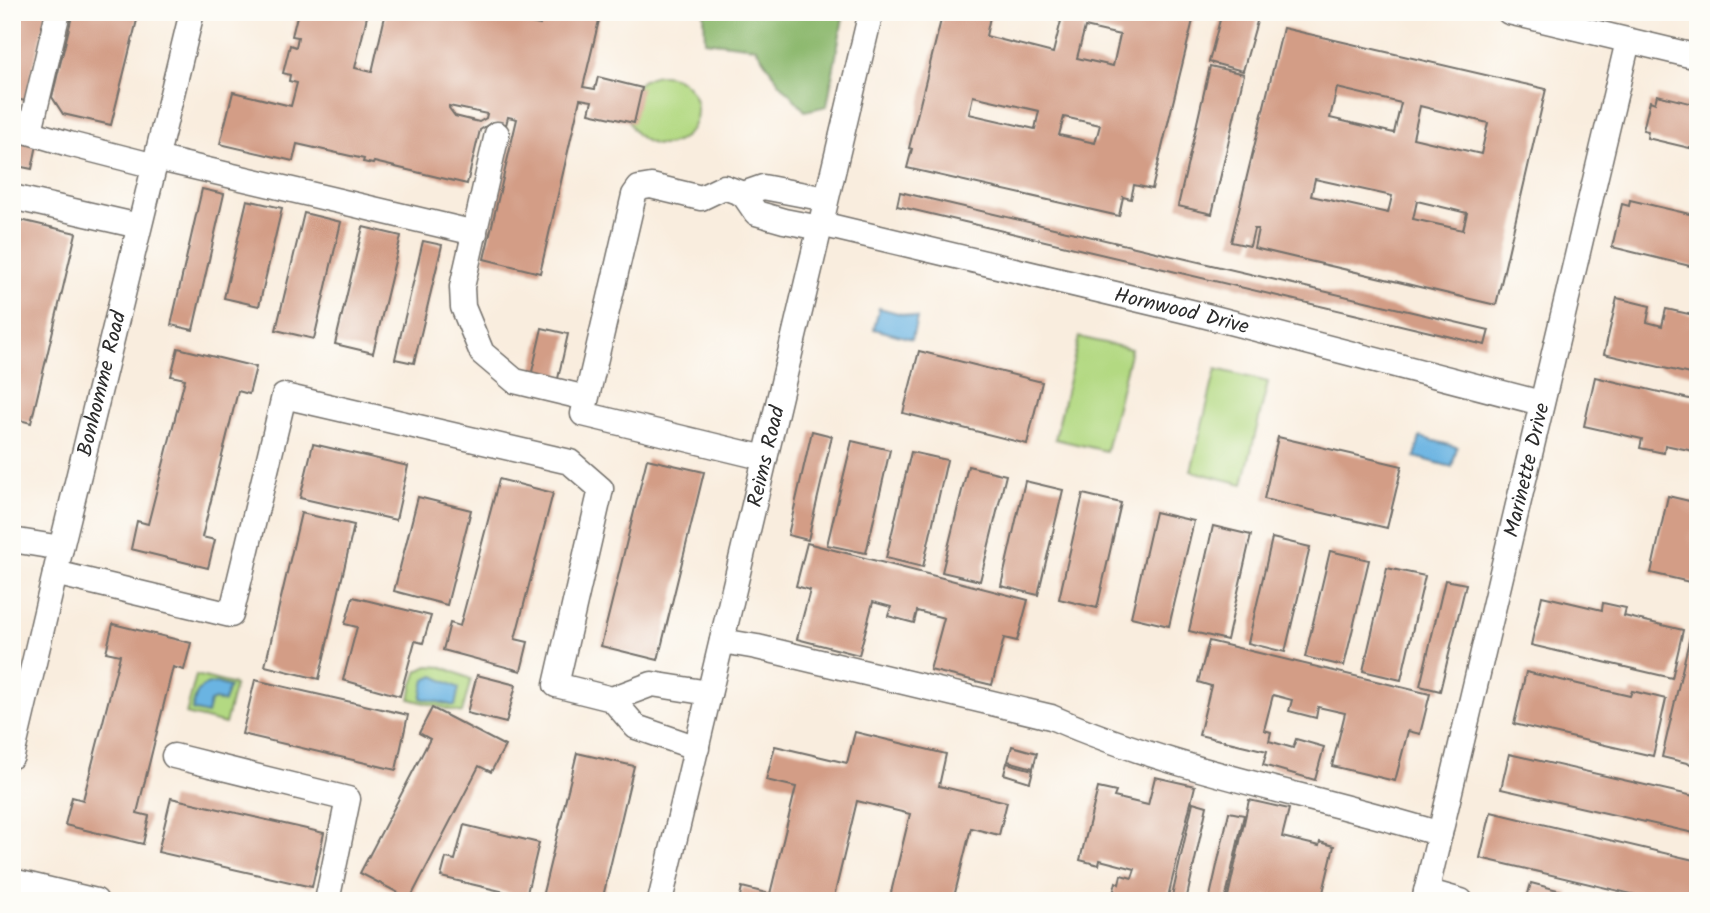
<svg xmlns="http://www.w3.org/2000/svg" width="1710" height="913" font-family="Kalam,sans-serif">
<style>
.green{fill:#b3d982;stroke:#6f8256;stroke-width:2}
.forest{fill:#8eb970;stroke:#5c724e;stroke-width:2}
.water{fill:#6ab4e2;stroke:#4a7086;stroke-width:2}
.building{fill:#d39d86;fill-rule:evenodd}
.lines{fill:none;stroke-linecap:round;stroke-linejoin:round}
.minor-casing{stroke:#736f6a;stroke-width:27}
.minor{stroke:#fff;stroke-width:24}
.labels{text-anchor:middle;stroke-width:5;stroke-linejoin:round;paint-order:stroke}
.street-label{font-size:21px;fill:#2b2b2b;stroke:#fdfcf7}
</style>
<rect width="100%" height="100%" fill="#fdfcf7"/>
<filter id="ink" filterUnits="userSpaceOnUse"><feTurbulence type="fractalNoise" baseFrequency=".0143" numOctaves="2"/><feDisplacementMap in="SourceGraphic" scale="14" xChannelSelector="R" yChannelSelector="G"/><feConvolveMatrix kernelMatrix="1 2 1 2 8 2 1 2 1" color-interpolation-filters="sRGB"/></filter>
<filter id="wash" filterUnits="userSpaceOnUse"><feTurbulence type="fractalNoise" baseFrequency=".00686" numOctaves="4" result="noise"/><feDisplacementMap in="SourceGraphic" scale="28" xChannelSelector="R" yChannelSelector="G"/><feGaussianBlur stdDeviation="1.57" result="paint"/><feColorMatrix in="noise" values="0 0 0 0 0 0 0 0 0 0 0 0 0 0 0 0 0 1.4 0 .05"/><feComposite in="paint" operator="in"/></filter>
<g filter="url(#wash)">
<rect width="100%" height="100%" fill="#f9edde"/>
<g class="green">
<circle cx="662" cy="110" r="35"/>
<path d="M1079,337L1131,349L1106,451L1055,439Z"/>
<path d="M1216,369L1268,382L1243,484L1191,471Z"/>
<path d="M428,666L443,667L471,679L462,713L410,699L413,684L418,671Z"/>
<path d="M196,675L235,685L225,724L186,714Z"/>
</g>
<path class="forest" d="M704,12H844L827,106L805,111L779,82L755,47L705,41Z"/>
<g class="water">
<path d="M879,308L917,318L912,339L874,329Z"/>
<path d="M1420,437L1457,447L1452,467L1415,457Z"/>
<path d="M434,676L459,688L455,706L421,698L425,680Z"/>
<path d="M216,683L229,687L224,702L215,700L210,702L207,714L192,710C196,694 197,684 216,683Z"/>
</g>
<g id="blocks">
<g class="building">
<path d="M12,12H47L25,101L12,98Z"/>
<path d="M73,12H139L111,125L63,114L52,97Z"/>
<path d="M298,12H368L355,68L372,72L386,12H484L540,25L543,12H601L583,87L595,89L598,77L642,88L634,123L589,113L592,101L580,99L540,273L484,259L517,119L508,117L506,125L492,122L480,130L467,184L374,162L373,164L363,162L364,159L297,144L293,161L220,144L233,92L291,106L297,83L289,81L290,75L283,73L290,45L296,47L298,37L292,36ZM449,106L487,114L486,118L479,122L455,116L449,108Z"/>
<path d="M943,12H991L986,36L1053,53L1061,21L1027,12H1195L1152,189L1134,185L1131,199L1123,197L1119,216L907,168L912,149L909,148ZM1085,27L1120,35L1113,66L1077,58ZM973,96L1039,111L1035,129L969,114ZM1064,117L1100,125L1095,143L1059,135Z"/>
<path d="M1222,12H1238L1258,18L1243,71L1209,62Z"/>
<path d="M1283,28L1546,89L1496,305L1254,248L1258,229H1254L1250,246L1231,242ZM1337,88L1401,103L1394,133L1330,118ZM1420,106L1488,123L1481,154L1413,138ZM1315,179L1392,196L1388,213L1311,196ZM1417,201L1467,213L1463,230L1413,219Z"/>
<path d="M1210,66L1244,74L1212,214L1178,206Z"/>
<path d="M1657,95L1698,105V150L1647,138L1648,131L1643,130L1650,101L1655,103Z"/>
<path d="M12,139L37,145L32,169L12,165Z"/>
<path d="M202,189L224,194L193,330L171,325Z"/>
<path d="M900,192L1489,330L1485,345L897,206Z"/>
<path d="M247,200L282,208L259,306L224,298Z"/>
<path d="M1630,200L1698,216V268L1612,247L1622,204L1629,206Z"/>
<path d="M304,213L341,222L314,339L276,330Z"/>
<path d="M12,218L76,233L31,423L12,418Z"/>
<path d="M363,227L401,236L373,353L335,344Z"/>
<path d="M423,241L442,245L414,363L395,359Z"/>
<path d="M1617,298L1650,306L1647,322L1662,326L1666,309L1698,316V376L1604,354Z"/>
<path d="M542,328L568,334L557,383L531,376Z"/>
<path d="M178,348L256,367L249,394L238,391L202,537L215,540L208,568L131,549L137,521L148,524L185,379L171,376Z"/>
<path d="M919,351L1042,382L1027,444L903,413Z"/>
<path d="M1595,377L1698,401V452L1665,445L1664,453L1640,448L1642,439L1584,426Z"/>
<path d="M812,431L832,436L808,540L788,535Z"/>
<path d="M1278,437L1402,466L1387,528L1264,499Z"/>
<path d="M852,441L890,450L866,553L827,545Z"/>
<path d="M313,444L408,466L396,520L300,498Z"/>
<path d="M911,452L947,460L923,567L886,558Z"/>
<path d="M647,459L704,472L658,660L601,646Z"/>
<path d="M968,466L1006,475L980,581L942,572Z"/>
<path d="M499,479L553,493L515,639L528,642L521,671L443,650L450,623L460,626Z"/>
<path d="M1025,481L1063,490L1038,595L1001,586Z"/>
<path d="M1083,494L1121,503L1097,608L1059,599Z"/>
<path d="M1668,496L1698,503V584L1651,573Z"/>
<path d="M418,497L471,510L447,605L394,591Z"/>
<path d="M1155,512L1194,521L1169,626L1131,617Z"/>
<path d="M301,513L354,525L319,679L265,666Z"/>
<path d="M1213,526L1251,535L1227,640L1189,631Z"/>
<path d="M1272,538L1310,547L1285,652L1248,643Z"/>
<path d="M807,543L1028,600L1017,641L1004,638L992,685L930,670L944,618L917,611L914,623L888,616L891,607L873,602L859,655L797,639L810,590L796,586Z"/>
<path d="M1330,551L1369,560L1344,666L1305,657Z"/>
<path d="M1387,568L1425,576L1401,680L1363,671Z"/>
<path d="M1445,580L1466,584L1440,691L1420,686Z"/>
<path d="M1542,596L1602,610L1603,603L1626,608L1624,616L1683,630L1672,678L1531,645Z"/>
<path d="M353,597L431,616L423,643L415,641L400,696L343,680L357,627L345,624Z"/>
<path d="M113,624L191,643L184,670L173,667L137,813L149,816L143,844L65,825L72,797L83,800L120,655L106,652Z"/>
<path d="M1691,632L1698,633V747H1695L1691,764L1662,757Z"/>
<path d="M1209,641L1430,694L1420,734L1408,731L1395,781L1332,766L1345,713L1318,707L1316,718L1289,711L1292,700L1273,695L1264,730L1271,732L1269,741L1293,748L1296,739L1324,747L1315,780L1263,765L1267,751L1199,735L1211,686L1198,682Z"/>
<path d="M1526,672L1630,696L1632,691L1666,699L1653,756L1514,724Z"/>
<path d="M477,675L516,685L506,723L467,713Z"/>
<path d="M255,680L408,715L396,770L242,734Z"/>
<path d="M432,708L505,746L491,772L479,766L410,899L360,873L430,739L419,733Z"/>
<path d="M855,732L946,754L939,786L1007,802L999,835L971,828L953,901H889L910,814L857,801L833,901H739L742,887L770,894L796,787L766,780L775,746L847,763Z"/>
<path d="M1012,746L1037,753L1033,768L1008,761Z"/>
<path d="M577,753L634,766L602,901H541Z"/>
<path d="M1509,754L1698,797V834L1501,789Z"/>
<path d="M1007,763L1033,770L1030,782L1004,774Z"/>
<path d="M1155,777L1195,786L1167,901H1115L1117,895L1113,894L1116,882L1119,884L1121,875L1132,878L1135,869L1100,860L1099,865L1080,860L1098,788L1116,792L1114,797L1148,805Z"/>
<path d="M171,798L324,833L312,887L158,852Z"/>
<path d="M1249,800L1289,809L1282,837L1319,846L1320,842L1334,846L1321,901H1287L1265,896L1264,901H1227Z"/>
<path d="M1193,802L1207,806L1186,901H1171Z"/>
<path d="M1229,812L1244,815L1225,901H1209Z"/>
<path d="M1491,812L1698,861V901H1661L1480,858Z"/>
<path d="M464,825L539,843L526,897L441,877L446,858L455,860Z"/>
<path d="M1531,883L1569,893L1567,901H1526Z"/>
</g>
</g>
</g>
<g filter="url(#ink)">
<use href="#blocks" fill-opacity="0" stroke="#736f6a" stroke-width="2"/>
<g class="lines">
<g class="minor-casing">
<g id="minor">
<path d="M1509,12L1698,57"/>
<path d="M12,127L69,144L155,166"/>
<path d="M30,131L58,12"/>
<path d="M497,134L462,287L463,307L482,353L515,381L586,398"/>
<path d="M156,158L475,233"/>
<path d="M743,194L763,187L826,199"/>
<path d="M12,197L139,226"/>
<path id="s1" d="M821,224L1195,313L1541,403"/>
<path d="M765,458L583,414L634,195L639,188L651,186L701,198L724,187L743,194L756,213L784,221L820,228"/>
<path d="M12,540L61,548"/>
<path d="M55,573L231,615L284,396L570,462L601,489L556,685L612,699L652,684L709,693"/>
<path d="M722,641L757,647L1051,717C1176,772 1310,794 1440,834"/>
<path d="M612,699L636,727L697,748"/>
<path id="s2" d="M12,756L61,548L192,12"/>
<path d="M174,756L348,799L327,901"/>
<path d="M12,881L96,901"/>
<path d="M1426,891L1461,901"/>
<path id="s3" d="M660,901L871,12"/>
<path id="s4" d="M1424,901L1628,41"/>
</g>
</g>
<use href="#minor" class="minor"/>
</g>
</g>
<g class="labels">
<g class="street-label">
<text dy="7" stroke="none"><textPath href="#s1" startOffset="371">Hornwood Drive</textPath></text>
<text dy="7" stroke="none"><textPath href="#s2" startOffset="383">Bonhomme Road</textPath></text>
<text dy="7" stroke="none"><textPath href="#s3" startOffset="457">Reims Road</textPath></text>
<text dy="7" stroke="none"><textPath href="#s4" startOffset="443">Marinette Drive</textPath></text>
</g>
</g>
<rect width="1710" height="913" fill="none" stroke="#fdfcf7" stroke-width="42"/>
</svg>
